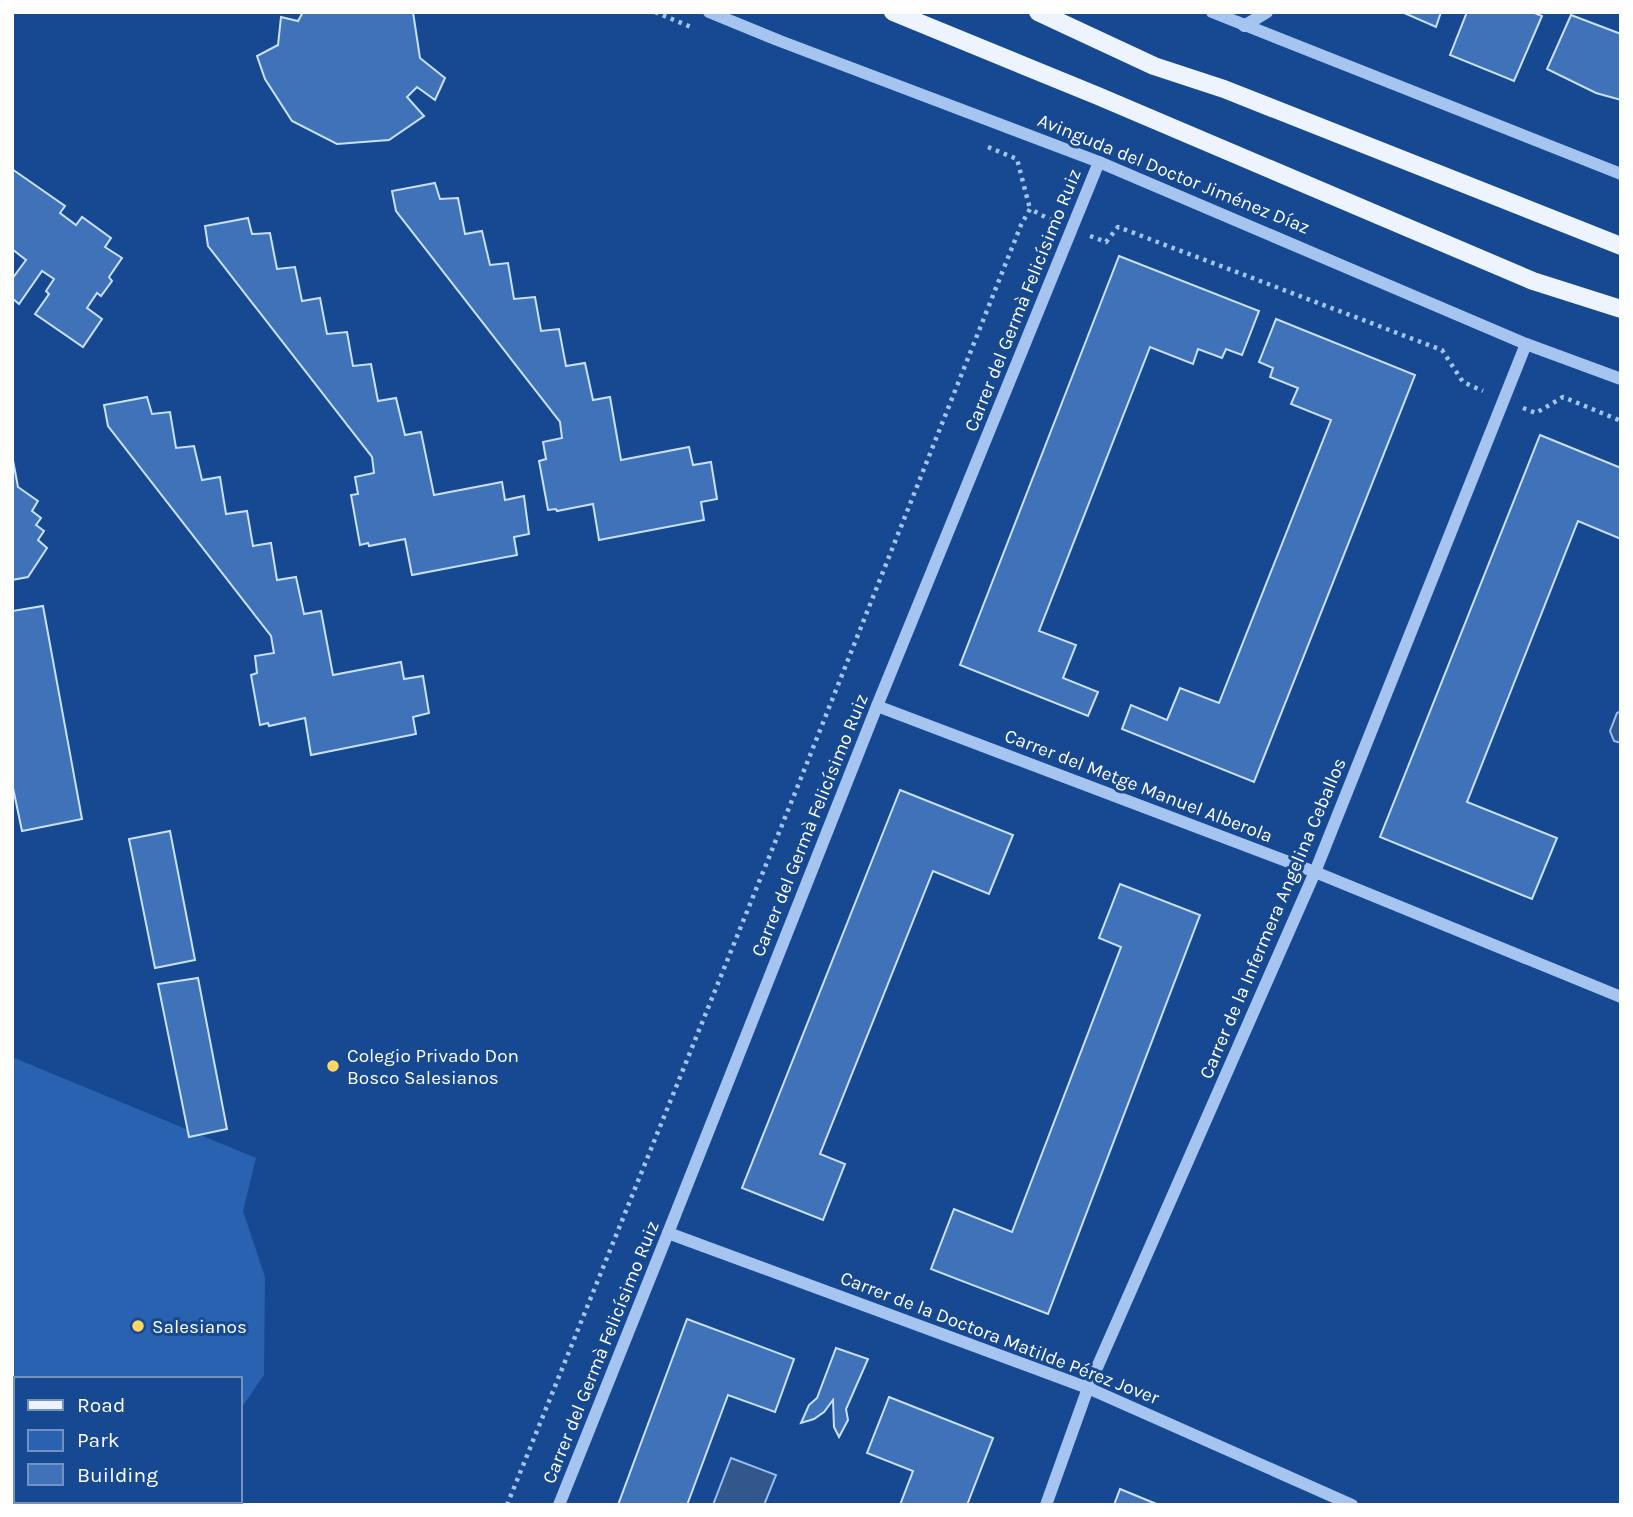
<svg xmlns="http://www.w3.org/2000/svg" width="1633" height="1517" font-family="Karla,sans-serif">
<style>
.green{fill:#2962b0}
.water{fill:#32578d;stroke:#97bff3;stroke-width:2}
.building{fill:#3f72b9;stroke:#cbe0fc;stroke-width:2}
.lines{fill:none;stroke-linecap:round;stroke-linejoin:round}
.path{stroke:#a5c5f0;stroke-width:4.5;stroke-dasharray:3.5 5;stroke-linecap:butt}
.minor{stroke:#a5c5f0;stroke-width:12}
.major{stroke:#eef4ff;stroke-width:18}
.poi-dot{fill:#ffd664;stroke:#164992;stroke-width:2.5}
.labels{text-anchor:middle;stroke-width:6;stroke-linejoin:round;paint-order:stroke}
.street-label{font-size:19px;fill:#fff;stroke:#164992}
.poi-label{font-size:19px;fill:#fff;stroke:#164992;text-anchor:start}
</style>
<rect width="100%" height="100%" fill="#164992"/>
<path class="green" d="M12,1057L256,1158L243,1211L265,1277L264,1375L240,1410V1379H16V1501H146L141,1505H12Z"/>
<g class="water">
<path d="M1621,711V743L1614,741L1610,731L1617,713Z"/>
<path d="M731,1458L776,1475L764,1505H713Z"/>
</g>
<g class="building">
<path d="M303,12H413L420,58L445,78L435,100L417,87L407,97L424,116L389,140L337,144L292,121L265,79L257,56L278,45L281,17L298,21Z"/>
<path d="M1402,12H1441L1436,27Z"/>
<path d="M1467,12H1532L1542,16L1514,81L1450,55Z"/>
<path d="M1571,15L1621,34V100L1596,93L1547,69Z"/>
<path d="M12,169L65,206L60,213L76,225L82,217L111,238L105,247L122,258L109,277L112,281L101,296L97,293L87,308L102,319L83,347L35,314L49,294L46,291L54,279L42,271L19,304L12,298V279L26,260L12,249Z"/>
<path d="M435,183L440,199L458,198L465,234L482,231L490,265L508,263L514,299L535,297L541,331L559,329L566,366L585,363L593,400L610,397L621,460L689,447L693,465L711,462L717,499L701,502L704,520L599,540L593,504L557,511L556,509L548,510L539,461L546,459L543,442L562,438L560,422L396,211L392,191Z"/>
<path d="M248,218L252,234L270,233L277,269L295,267L302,301L320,298L327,334L347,332L353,366L371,364L378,401L396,398L405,435L421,432L434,495L502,482L505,500L524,496L529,534L514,537L517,555L412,575L405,539L369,546L368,543L360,545L351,495L358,494L355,477L374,473L372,457L208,246L205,226Z"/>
<path d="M1119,256L1259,311L1242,355L1226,349L1222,358L1198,349L1193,364L1150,347L1039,631L1076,645L1063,678L1098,692L1088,716L960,665Z"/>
<path d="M1276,319L1415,375L1254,782L1122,729L1131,705L1167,720L1180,688L1219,703L1331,420L1291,404L1298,388L1270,377L1273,368L1259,362Z"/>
<path d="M147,397L152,414L170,412L176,448L194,446L202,480L220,477L226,514L247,511L253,546L271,543L277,580L296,577L304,614L321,611L333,675L401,662L404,679L423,676L429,713L413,717L416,734L311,755L305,718L269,726L268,723L260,725L251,675L257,673L255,656L274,653L271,636L108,426L104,405Z"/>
<path d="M1540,435L1621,468V539L1578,521L1467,802L1557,838L1532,899L1380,837Z"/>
<path d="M12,455L18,487L38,501L32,511L41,518L36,525L44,531L38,540L47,548L28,577L12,580Z"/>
<path d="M43,606L82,819L22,831L12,783V611Z"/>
<path d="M900,790L1013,835L989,894L933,871L820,1154L845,1164L823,1220L742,1188Z"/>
<path d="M170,831L195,960L155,968L129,839Z"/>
<path d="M1120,884L1200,915L1048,1314L931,1269L954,1209L1012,1232L1121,947L1099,938Z"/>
<path d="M198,978L227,1129L189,1137L158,984Z"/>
<path d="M687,1319L794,1359L775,1412L728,1395L687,1505H618Z"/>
<path d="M836,1348L868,1359L846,1409L848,1420L839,1437L834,1427L833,1400L824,1412L814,1419L801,1423L809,1405L817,1398Z"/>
<path d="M889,1397L993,1438L967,1505H900L913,1471L867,1453Z"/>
<path d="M1120,1489L1159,1505H1114Z"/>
</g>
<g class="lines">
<g class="path">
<path d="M655,12L691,27"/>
<path d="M988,147L1017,159L1030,209"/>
<path d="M1090,236L1106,242L1118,227L1442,350L1463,382L1483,391"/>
<path d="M1523,408L1536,413L1563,397L1621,421"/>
<path d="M507,1505L799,783L1021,225L1030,209L1053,221"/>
</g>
<g class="minor">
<path d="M709,12L780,41L1099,162L1526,344L1621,379"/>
<path d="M1212,12L1621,174"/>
<path d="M1244,26L1267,12"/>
<path d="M877,706L1315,872L1621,997"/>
<path d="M668,1233L1088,1388L1352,1505"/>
<path d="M559,1505L668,1233L877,706L1099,162"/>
<path d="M1046,1505L1088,1388L1315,872L1526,344"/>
</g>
<g class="major">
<path d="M893,12L1098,96L1533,281L1621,309"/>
<path d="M1038,12L1154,66L1224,89L1621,246"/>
</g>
</g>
<g class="poi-dot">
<circle cx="333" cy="1066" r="7"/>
<circle cx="138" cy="1326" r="7"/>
</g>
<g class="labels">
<g class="street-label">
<text transform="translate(1174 173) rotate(22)" y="7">Avinguda del Doctor Jiménez Díaz</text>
<text transform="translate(1022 300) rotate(-68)" y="7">Carrer del Germà Felicísimo Ruiz</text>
<text transform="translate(1139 785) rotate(21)" y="7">Carrer del Metge Manuel Alberola</text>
<text transform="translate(809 825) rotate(-68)" y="7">Carrer del Germà Felicísimo Ruiz</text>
<text transform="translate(1272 918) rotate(-67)" y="7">Carrer de la Infermera Angelina Ceballos</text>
<text transform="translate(1000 1337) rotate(21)" y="7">Carrer de la Doctora Matilde Pérez Jover</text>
<text transform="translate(600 1352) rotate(-68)" y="7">Carrer del Germà Felicísimo Ruiz</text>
</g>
<g class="poi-label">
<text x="347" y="1062">Colegio Privado Don<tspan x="347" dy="22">Bosco Salesianos</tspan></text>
<text x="152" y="1333">Salesianos</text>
</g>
</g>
<rect width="1633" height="1517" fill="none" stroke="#ffffff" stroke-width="28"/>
<rect x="14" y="1377" width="228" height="126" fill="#164992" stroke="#7392be" stroke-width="2"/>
<rect x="28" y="1400" width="35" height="10" fill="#eef4ff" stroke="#7392be" stroke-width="2"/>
<text x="77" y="1412" font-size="21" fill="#ffffff">Road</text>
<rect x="28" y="1430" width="35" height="21" fill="#2962b0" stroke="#7392be" stroke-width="2"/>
<text x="77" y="1447" font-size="21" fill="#ffffff">Park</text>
<rect x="28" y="1464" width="35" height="21" fill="#3f72b9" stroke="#7392be" stroke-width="2"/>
<text x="77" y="1482" font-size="21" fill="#ffffff">Building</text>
</svg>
